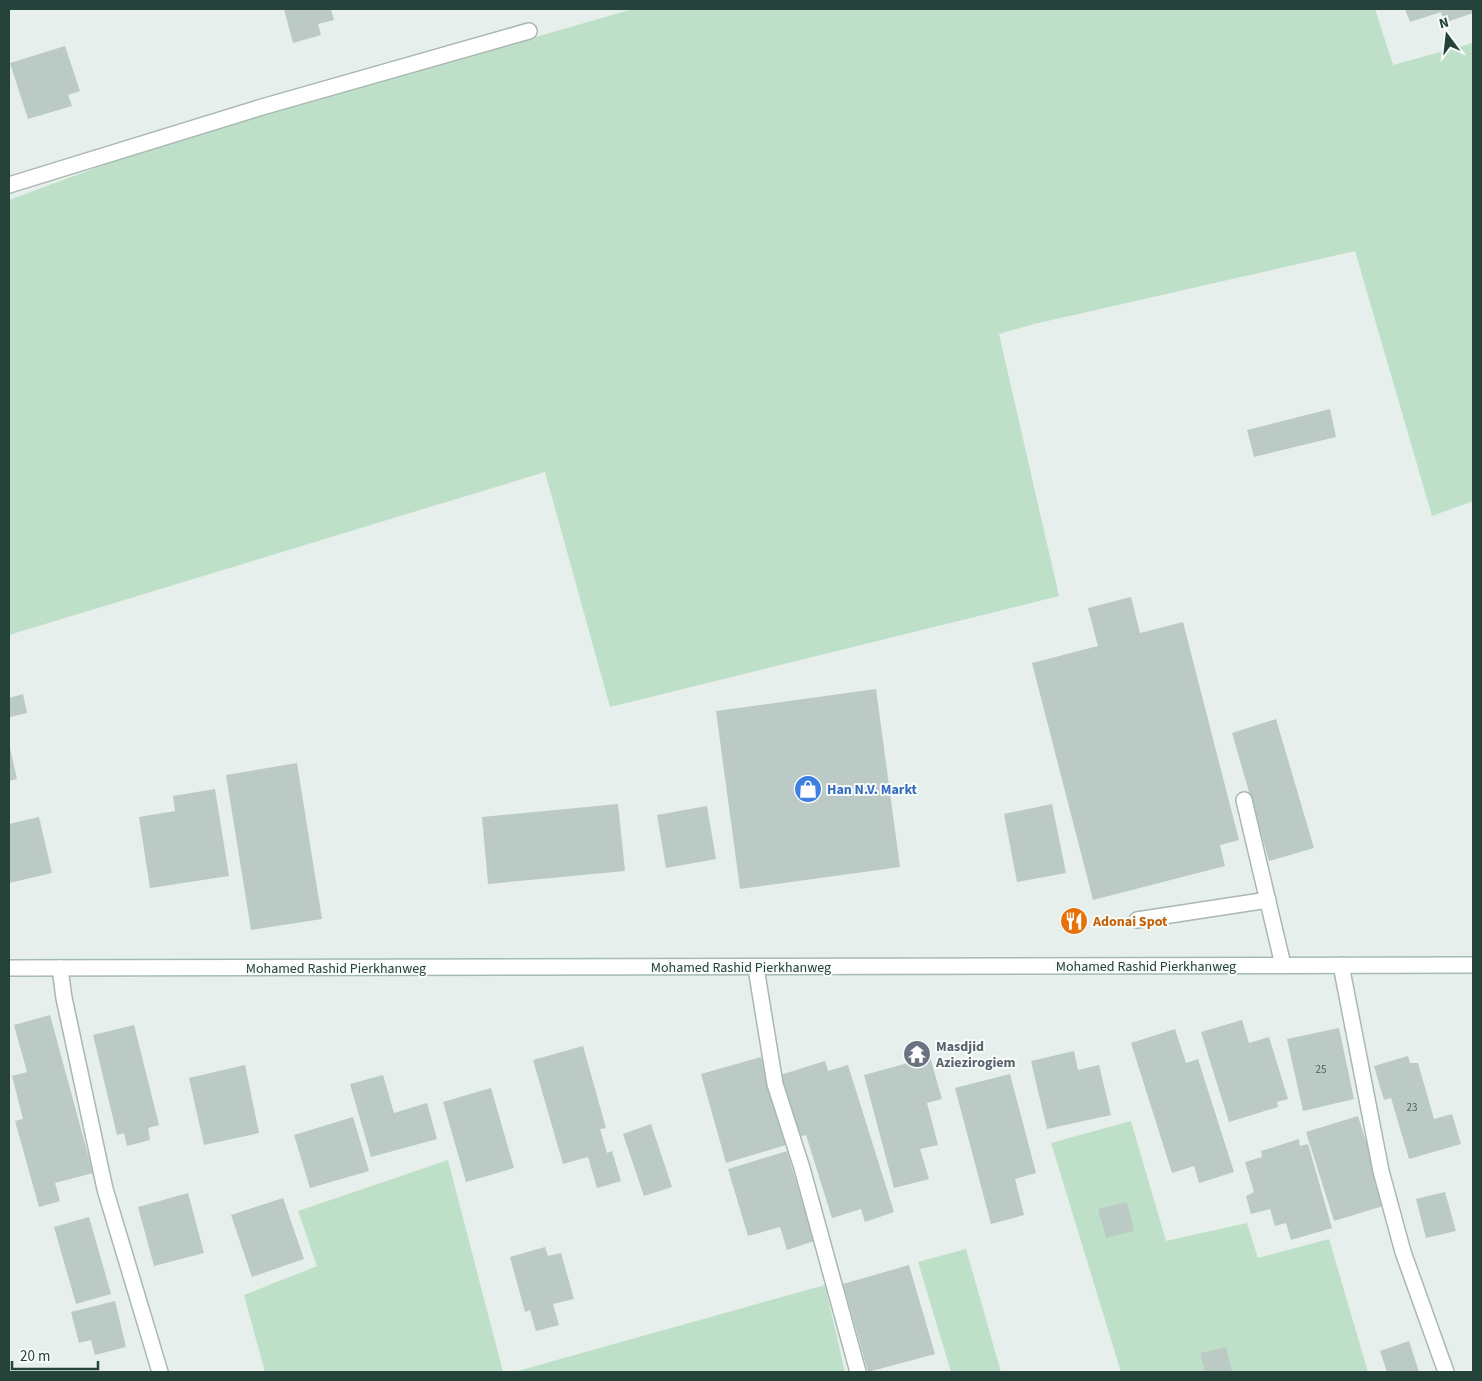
<svg xmlns="http://www.w3.org/2000/svg" width="1482" height="1381" font-family="'Source Sans 3',sans-serif">
<style>
.green{fill:#bfe0c8}
.building{fill:#bbcac4}
.lines{fill:none;stroke-linecap:round;stroke-linejoin:round}
.lane-casing{stroke:#a8b8b2;stroke-width:18}
.secondary-casing{stroke:#a4bbb3;stroke-width:18}
.lane{stroke:#fff;stroke-width:15}
.secondary{stroke:#fff;stroke-width:15}
.labels{text-anchor:middle;stroke-width:4;stroke-linejoin:round;paint-order:stroke}
.number-label{font-size:11px;fill:#4a645c}
.shop-label{font-size:14px;font-weight:bold;fill:#366cbe;stroke:#f7fbf9;text-anchor:start}
.food-label{font-size:14px;font-weight:bold;fill:#c56008;stroke:#f7fbf9;text-anchor:start}
.street-label{font-size:14px;fill:#24423a;stroke:#f7fbf9}
.worship-label{font-size:14px;font-weight:bold;fill:#5b616d;stroke:#f7fbf9;text-anchor:start}
</style>
<rect width="100%" height="100%" fill="#e6efeb"/>
<g class="green">
<path d="M633,9H1375L1393,65L1473,43V501L1432,516L1355,251L1034,324L999,334L1059,596L610,707L545,472L9,635V200L147,149Z"/>
<path d="M1131,1121L1166,1241L1247,1223L1258,1258L1329,1239L1368,1372H1121L1051,1143Z"/>
<path d="M448,1160L503,1372H265L244,1295L317,1266L298,1211Z"/>
<path d="M966,1249L1001,1372H951L918,1262Z"/>
<path d="M825,1285L845,1372H514Z"/>
</g>
<g class="building">
<path d="M284,9H331L334,20L318,24L321,35L293,43Z"/>
<path d="M1405,9H1473V13L1444,23L1441,12L1410,22Z"/>
<path d="M65,46L80,91L68,95L72,106L28,119L10,63Z"/>
<path d="M1330,409L1336,437L1254,457L1247,430Z"/>
<path d="M1131,597L1140,633L1183,622L1239,840L1220,845L1225,866L1093,900L1032,663L1098,646L1088,608Z"/>
<path d="M876,689L900,867L740,889L716,711Z"/>
<path d="M23,694L27,713L10,717L9,698Z"/>
<path d="M1276,719L1314,848L1269,861L1232,733Z"/>
<path d="M9,744L17,779L9,781Z"/>
<path d="M297,763L322,919L251,930L226,775Z"/>
<path d="M215,789L229,876L150,888L139,817L175,811L173,796Z"/>
<path d="M618,804L625,871L488,884L482,817Z"/>
<path d="M1052,804L1066,873L1017,882L1004,814Z"/>
<path d="M707,806L716,859L666,868L657,815Z"/>
<path d="M39,817L52,873L9,883V824Z"/>
<path d="M50,1015L93,1173L55,1183L60,1201L39,1207L15,1121L23,1119L12,1076L27,1072L14,1025Z"/>
<path d="M1242,1020L1249,1043L1269,1037L1288,1099L1277,1102L1278,1107L1229,1122L1201,1032Z"/>
<path d="M134,1025L159,1125L148,1128L150,1140L127,1146L124,1133L117,1135L93,1035Z"/>
<path d="M1339,1028L1354,1099L1303,1111L1287,1039Z"/>
<path d="M1175,1029L1186,1063L1198,1059L1234,1172L1199,1183L1194,1166L1172,1173L1131,1043Z"/>
<path d="M583,1046L606,1128L600,1129L607,1153L612,1151L621,1181L597,1188L588,1157L563,1164L533,1060Z"/>
<path d="M1074,1051L1078,1070L1099,1065L1111,1115L1047,1129L1031,1061Z"/>
<path d="M1408,1056L1410,1063H1418L1434,1119L1452,1114L1461,1144L1409,1159L1391,1098L1384,1100L1374,1066Z"/>
<path d="M761,1057L786,1145L726,1163L701,1074Z"/>
<path d="M930,1057L942,1099L927,1103L938,1145L920,1149L929,1179L894,1188L864,1075Z"/>
<path d="M825,1061L828,1071L848,1065L894,1212L865,1222L861,1209L832,1218L806,1135L796,1138L777,1076Z"/>
<path d="M245,1065L259,1133L204,1145L189,1078Z"/>
<path d="M1010,1074L1036,1173L1015,1179L1024,1215L991,1224L955,1088Z"/>
<path d="M383,1075L394,1113L427,1103L437,1139L371,1157L350,1084Z"/>
<path d="M491,1088L514,1168L466,1182L443,1102Z"/>
<path d="M1358,1116L1386,1205L1334,1221L1306,1132Z"/>
<path d="M353,1117L369,1171L310,1188L294,1135Z"/>
<path d="M651,1124L672,1187L644,1196L623,1134Z"/>
<path d="M1299,1139L1300,1146L1308,1144L1332,1228L1291,1240L1286,1223L1275,1226L1270,1209L1251,1214L1246,1196L1254,1192L1245,1162L1262,1157L1261,1151Z"/>
<path d="M787,1151L814,1241L787,1250L780,1227L748,1236L728,1169Z"/>
<path d="M1445,1192L1456,1231L1426,1238L1416,1199Z"/>
<path d="M188,1193L204,1253L154,1266L138,1207Z"/>
<path d="M283,1198L304,1259L252,1277L231,1215Z"/>
<path d="M1127,1202L1134,1231L1106,1238L1098,1209Z"/>
<path d="M89,1217L111,1294L76,1304L54,1227Z"/>
<path d="M545,1247L548,1256L561,1253L574,1299L553,1304L559,1325L536,1331L530,1310L525,1312L510,1257Z"/>
<path d="M909,1265L935,1354L868,1372L843,1284Z"/>
<path d="M115,1301L126,1347L95,1355L91,1340L79,1343L71,1312Z"/>
<path d="M1409,1341L1419,1372H1387L1380,1351Z"/>
<path d="M1226,1347L1232,1372H1205L1200,1353Z"/>
</g>
<g class="lines">
<g class="lane-casing">
<g id="lane">
<path d="M9,185L262,107L529,31"/>
<path d="M1244,800L1283,965"/>
<path d="M1137,920L1268,900"/>
<path d="M1341,965L1381,1171L1403,1252L1446,1372"/>
<path d="M60,968L64,998L105,1189L160,1372"/>
<path d="M756,968L775,1084L802,1168L858,1372"/>
</g>
</g>
<g class="secondary-casing">
<path id="secondary" d="M9,968L1473,965"/>
</g>
<use href="#lane" class="lane"/>
<use href="#secondary" class="secondary"/>
</g>
<defs>
<g id="shop-disc" transform="scale(1.4375)"><circle r="9.5" fill="#3f7fe0" stroke="#f7fbf9"/><path d="M-5-2.5h2.3a2.7 3.5 0 0 1 5.4 0H5L5.5 6h-11ZM-1.5-2.5h3a1.5 2.3 0 0 0-3 0Z" fill="#fff"/></g>
<g id="restaurant-disc" transform="scale(1.4375)"><circle r="9.5" fill="#e8710a" stroke="#f7fbf9"/><path d="M-5-6h1v4h1v-4h1v4h1v-4h1v5L-1.5 .5V6h-2V.5L-5-1ZM5-6V6H3V1.5H1.5Q1.5-4 5-6Z" fill="#fff"/></g>
<g id="temple-disc" transform="scale(1.4375)"><circle r="9.5" fill="#6b7280" stroke="#f7fbf9"/><path d="M0-6L5-2H3V0L6.5 2.5H4V6H1.5V3h-3V6H-4V2.5H-6.5L-3 0V-2H-5Z" fill="#fff"/></g>
</defs>
<g fill-rule="evenodd">
<use href="#shop-disc" x="808" y="789"/>
<use href="#restaurant-disc" x="1074" y="921"/>
<use href="#temple-disc" x="917" y="1054"/>
</g>
<g class="labels">
<g class="number-label">
<text x="1321" y="1073">25</text>
<text x="1412" y="1111">23</text>
</g>
<g class="shop-label">
<text x="827" y="794">Han N.V. Markt</text>
</g>
<g class="food-label">
<text x="1093" y="926">Adonai Spot</text>
</g>
<g class="street-label">
<text x="1146" y="971">Mohamed Rashid Pierkhanweg</text>
<text x="741" y="972">Mohamed Rashid Pierkhanweg</text>
<text x="336" y="973">Mohamed Rashid Pierkhanweg</text>
</g>
<g class="worship-label">
<text x="936" y="1051">Masdjid<tspan x="936" dy="16">Aziezirogiem</tspan></text>
</g>
</g>
<rect width="1482" height="1381" fill="none" stroke="#24423a" stroke-width="20"/>
<g transform="translate(1447 35) rotate(345)" stroke="#f7fbf9" stroke-width="4" paint-order="stroke">
<path d="M0-4L9 19L0 12L-9 19Z" fill="#24423a"/>
<text y="-8" font-size="14" font-weight="bold" text-anchor="middle" fill="#24423a">N</text>
</g>
<path d="M12 1361v8h86v-8" fill="none" stroke="#24423a" stroke-width="2.5"/>
<text x="20" y="1361" font-size="15" fill="#24423a" stroke="#f7fbf9" stroke-width="4" paint-order="stroke">20 m</text>
</svg>
